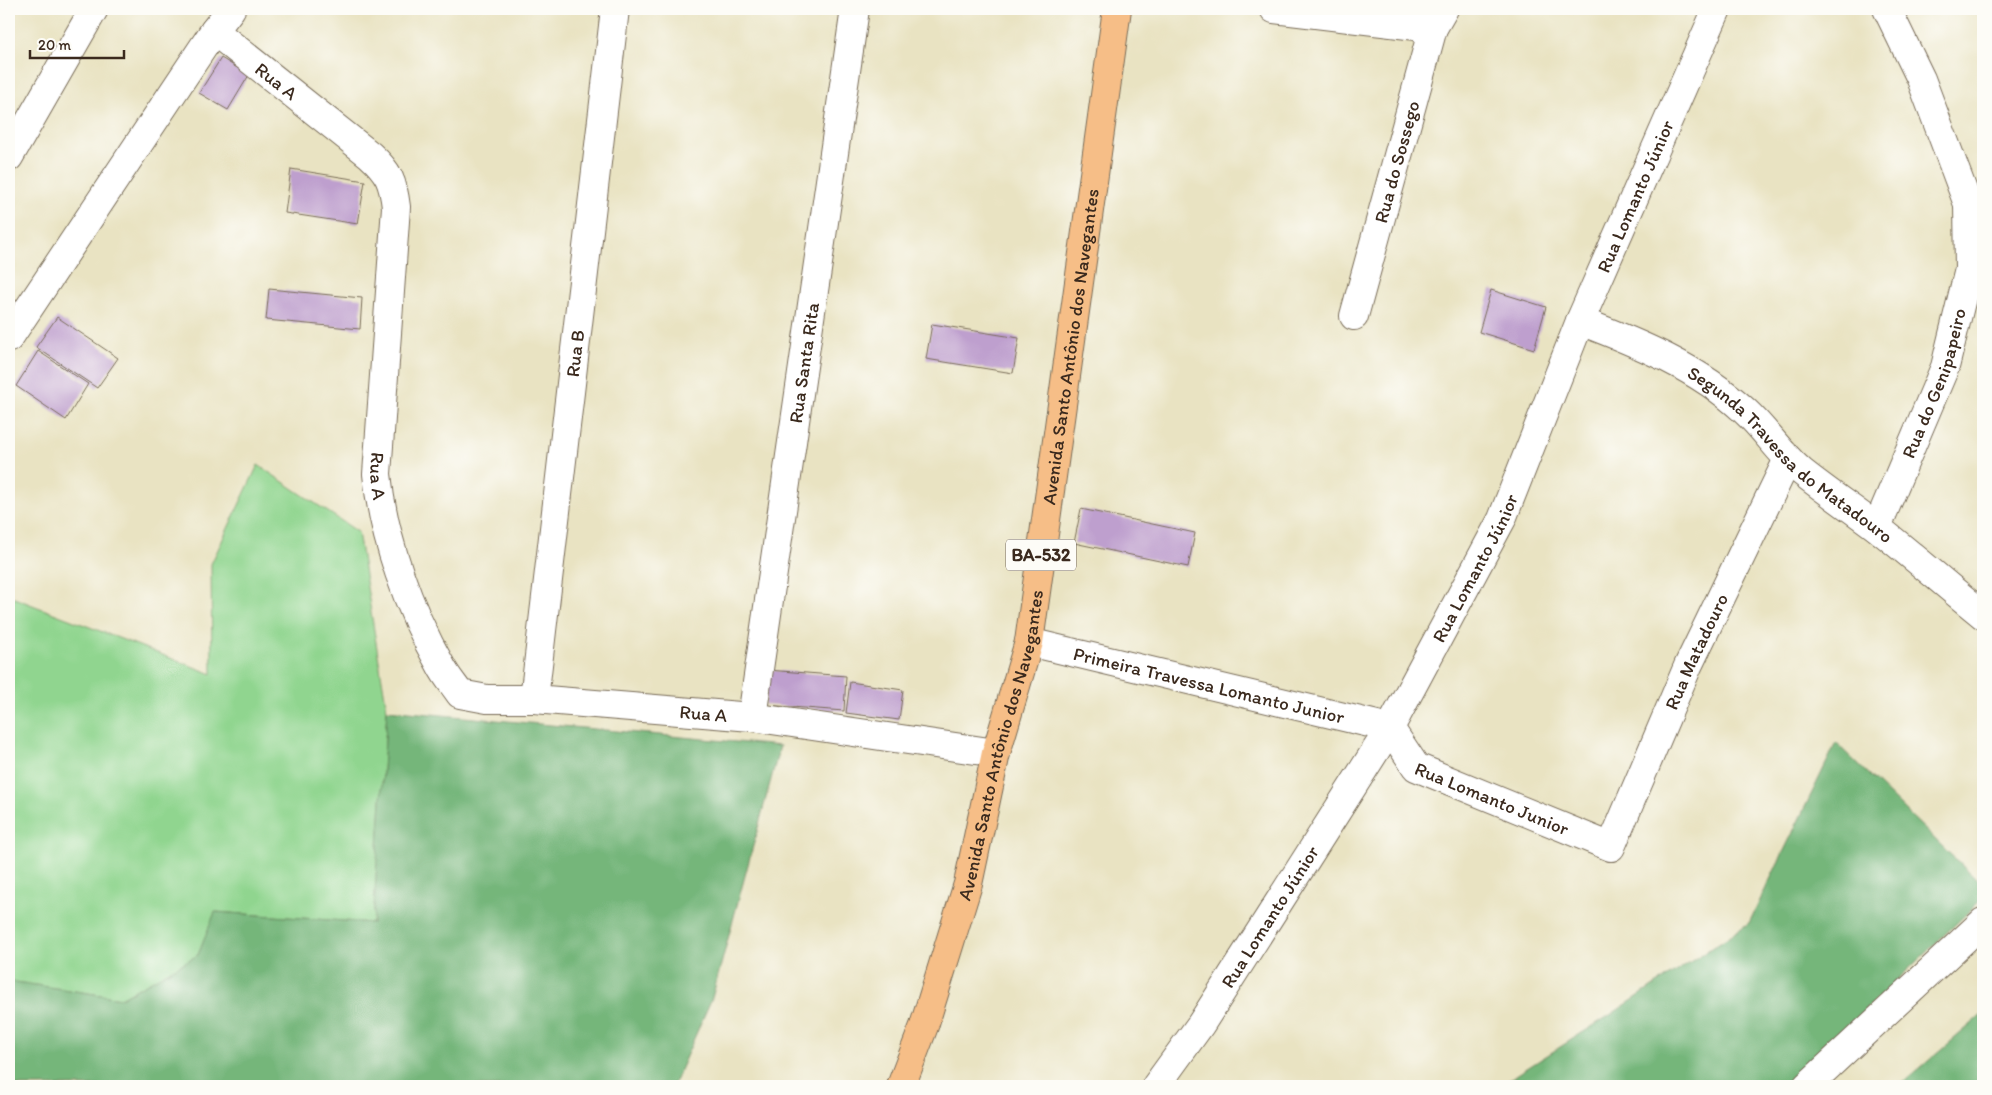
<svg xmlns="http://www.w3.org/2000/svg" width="1992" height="1095" font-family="Itim,sans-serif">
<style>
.green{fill:#90d58f;stroke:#668056}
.forest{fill:#74b67a;stroke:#58704c}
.building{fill:#be9fce}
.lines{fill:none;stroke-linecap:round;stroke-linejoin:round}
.minor-casing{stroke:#786b57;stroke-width:30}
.tertiary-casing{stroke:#786b57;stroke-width:30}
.primary-casing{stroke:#786b57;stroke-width:30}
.minor{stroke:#fff;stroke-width:28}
.tertiary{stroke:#fff;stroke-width:28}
.primary{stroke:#f6be87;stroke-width:28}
.labels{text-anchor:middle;stroke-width:4;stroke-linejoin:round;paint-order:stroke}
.shield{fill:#fdfcf7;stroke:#75695f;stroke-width:1}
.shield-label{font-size:18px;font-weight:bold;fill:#3b2a1e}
.street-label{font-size:19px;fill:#3b2a1e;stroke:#fdfcf7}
</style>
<rect width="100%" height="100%" fill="#fdfcf7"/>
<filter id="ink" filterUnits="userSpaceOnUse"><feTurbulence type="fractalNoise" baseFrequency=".02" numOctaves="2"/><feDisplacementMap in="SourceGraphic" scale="10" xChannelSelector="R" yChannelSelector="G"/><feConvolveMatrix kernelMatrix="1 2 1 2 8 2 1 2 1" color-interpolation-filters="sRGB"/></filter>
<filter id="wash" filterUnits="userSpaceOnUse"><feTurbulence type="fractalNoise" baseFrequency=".0096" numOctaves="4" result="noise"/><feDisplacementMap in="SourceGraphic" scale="20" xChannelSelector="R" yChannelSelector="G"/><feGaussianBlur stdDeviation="1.12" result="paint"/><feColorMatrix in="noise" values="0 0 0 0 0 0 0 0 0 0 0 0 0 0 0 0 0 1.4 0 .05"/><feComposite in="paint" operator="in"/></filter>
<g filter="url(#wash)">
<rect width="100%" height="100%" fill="#e9e3c2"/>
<path class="green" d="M258,465L358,532L387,710L373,923L216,912L198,955L121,998L9,981V596L212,674L211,564Z"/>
<g class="forest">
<path d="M387,710L780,746L712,998L673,1086H9V981L121,998L198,955L215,912L373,923Z"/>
<path d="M1836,743L1983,886V898L1786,1086H1499L1607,1017L1749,923Z"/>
<path d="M1983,1014V1086H1899Z"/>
</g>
<g id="blocks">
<g class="building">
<path d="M221,58L249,75L228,110L199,93Z"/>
<path d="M291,169L365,181L358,224L285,213Z"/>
<path d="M269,289L362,298L360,329L266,320Z"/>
<path d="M1491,290L1546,307L1534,349L1479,332Z"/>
<path d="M57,317L118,358L97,388L36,347Z"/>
<path d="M932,324L1019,338L1013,373L926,359Z"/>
<path d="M38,351L88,384L66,420L16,386Z"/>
<path d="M1081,509L1195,533L1188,567L1074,543Z"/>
<path d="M767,670L846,676L844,711L765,705Z"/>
<path d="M850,682L903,690L899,720L846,713Z"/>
</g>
</g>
</g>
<g filter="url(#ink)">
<use href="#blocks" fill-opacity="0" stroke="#786b57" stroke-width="1"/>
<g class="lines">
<g class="minor-casing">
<g id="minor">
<path d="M1274,9L1433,28"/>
<path id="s1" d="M214,31L370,155C389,172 393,182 396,207L377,474C383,538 409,610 441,666C446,676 454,685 460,694L487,699H534L752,717L996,753"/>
<path d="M9,157L94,9"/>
<path id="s2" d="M1354,316L1433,28L1444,9"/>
<path id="s3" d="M1580,321C1638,343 1699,368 1745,411C1766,430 1780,454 1802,472C1826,491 1851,508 1875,526C1912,555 1947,586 1983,615"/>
<path d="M9,338L214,31L231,9"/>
<path id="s4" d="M1877,527L1945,367L1969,269L1968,204L1921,79L1887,9"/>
<path id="s5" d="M1029,642L1390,728L1416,767L1611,847L1688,666L1788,459"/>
<path id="s6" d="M534,699L615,9"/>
<path id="s7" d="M752,717L855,9"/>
<path id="s8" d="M1156,1086L1201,1024L1390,728L1502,519L1580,321L1717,9"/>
</g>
</g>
<g class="tertiary-casing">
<path id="tertiary" d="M1807,1086L1983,922"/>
</g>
<g class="primary-casing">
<g id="primary">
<path id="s9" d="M901,1086L924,1026L968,884L996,753L1029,642L1117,9"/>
</g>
</g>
<use href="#minor" class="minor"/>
<use href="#tertiary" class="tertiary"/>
<use href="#primary" class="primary"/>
</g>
</g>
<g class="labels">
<rect class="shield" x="1006" y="539.5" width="70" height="31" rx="4"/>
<g class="shield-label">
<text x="1041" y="561">BA-532</text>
</g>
<g class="street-label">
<text dy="7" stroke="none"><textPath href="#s1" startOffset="80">Rua A</textPath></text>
<text dy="7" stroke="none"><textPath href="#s2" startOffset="160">Rua do Sossego</textPath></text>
<text dy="7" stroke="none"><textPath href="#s8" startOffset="1014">Rua Lomanto Júnior</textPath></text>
<text dy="7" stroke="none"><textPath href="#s9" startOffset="761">Avenida Santo Antônio dos Navegantes</textPath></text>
<text dy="7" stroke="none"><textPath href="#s6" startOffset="348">Rua B</textPath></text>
<text dy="7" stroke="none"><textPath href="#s7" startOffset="358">Rua Santa Rita</textPath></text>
<text dy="7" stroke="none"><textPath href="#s4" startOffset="155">Rua do Genipapeiro</textPath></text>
<text dy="7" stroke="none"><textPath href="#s3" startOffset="252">Segunda Travessa do Matadouro</textPath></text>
<text dy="7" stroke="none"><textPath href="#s1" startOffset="529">Rua A</textPath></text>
<text dy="7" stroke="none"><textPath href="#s8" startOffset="609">Rua Lomanto Júnior</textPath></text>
<text dy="7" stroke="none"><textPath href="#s5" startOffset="842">Rua Matadouro</textPath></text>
<text dy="7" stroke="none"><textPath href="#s5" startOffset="185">Primeira Travessa Lomanto Junior</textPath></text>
<text dy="7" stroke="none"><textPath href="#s1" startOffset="1009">Rua A</textPath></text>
<text dy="7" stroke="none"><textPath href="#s9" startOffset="356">Avenida Santo Antônio dos Navegantes</textPath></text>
<text dy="7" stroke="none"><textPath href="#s5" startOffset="500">Rua Lomanto Junior</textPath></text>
<text dy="7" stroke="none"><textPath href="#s8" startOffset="204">Rua Lomanto Júnior</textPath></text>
</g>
</g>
<rect width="1992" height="1095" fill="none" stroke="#fdfcf7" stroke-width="30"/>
<path d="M30 50v8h94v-8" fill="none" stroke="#3b2a1e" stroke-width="2.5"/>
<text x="38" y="50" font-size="15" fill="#3b2a1e" stroke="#fdfcf7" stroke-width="4" paint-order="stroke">20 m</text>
</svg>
